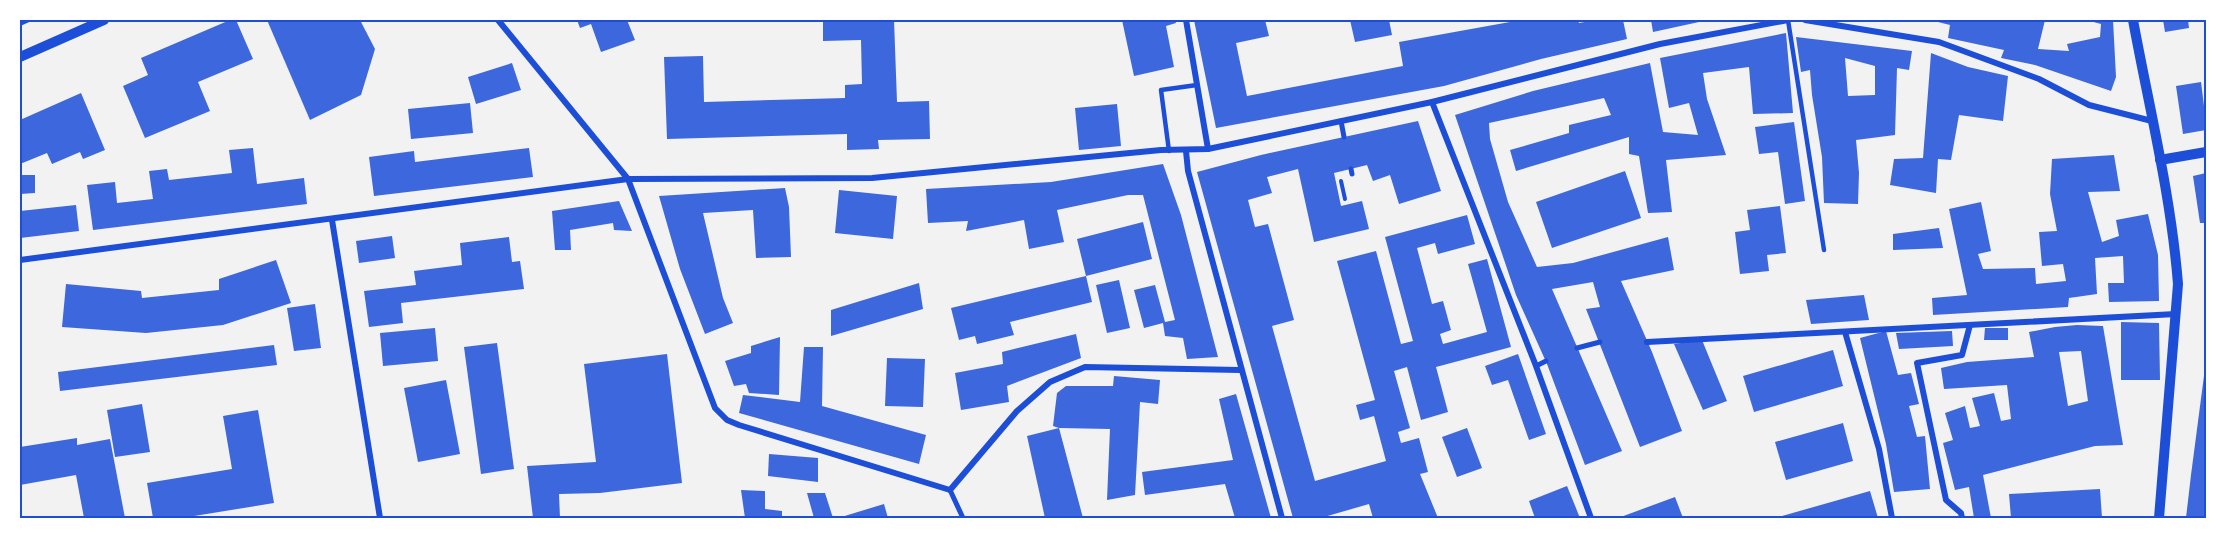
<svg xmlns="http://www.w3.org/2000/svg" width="2226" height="538" font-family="'Open Sans',sans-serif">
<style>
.building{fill:#3d67dc;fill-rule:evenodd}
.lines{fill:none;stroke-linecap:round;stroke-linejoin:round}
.path{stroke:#1d4ed8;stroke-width:4}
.service{stroke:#1d4ed8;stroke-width:4.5}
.pedestrian{stroke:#1d4ed8;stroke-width:5}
.minor{stroke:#1d4ed8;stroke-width:6}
.tertiary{stroke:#1d4ed8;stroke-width:10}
.neatline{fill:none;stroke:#1d4ed8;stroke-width:2}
</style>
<rect width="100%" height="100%" fill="#f2f2f2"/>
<g class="building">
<path d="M230,20H236L253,59L198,82L210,111L145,138L123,86L148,75L141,58Z"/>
<path d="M267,20H360L375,49L361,95L310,120Z"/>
<path d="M577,20H627L635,40L601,52L591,24L580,28Z"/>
<path d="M823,20H894L897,102L929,101L930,139L878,140L879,149L847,150V134L667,139L664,57L703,56L704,102L845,98V85L862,84L861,40L823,41Z"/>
<path d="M1122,20H1175L1176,23L1166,26L1174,67L1134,76Z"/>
<path d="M1194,20H1265L1269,36L1236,43L1247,96L1403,66L1399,42L1521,20H1578L1579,23L1595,20H1623L1627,39L1541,59L1444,86L1216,128Z"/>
<path d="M1350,20H1389L1392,35L1355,42Z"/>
<path d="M1651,20H1699V22L1653,32Z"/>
<path d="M1930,20H2045L2038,49L2069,51L2067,44L2100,37L2101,24L2086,20H2113L2116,77L2111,91L2035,65L2001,58L2004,50L1948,38L1950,25Z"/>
<path d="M2163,20H2188L2189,28L2165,32Z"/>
<path d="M1786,33L1793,113L1753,114L1749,67L1703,73L1707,99L1726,155L1666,160L1672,212L1648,213L1639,156L1629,154V137L1516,171L1510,150L1569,133V125L1611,115L1604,98L1489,123L1490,139L1508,202L1537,267L1573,263L1668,237L1674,270L1621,281L1652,352L1682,431L1640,447L1586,309L1600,307L1593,282L1552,289L1622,451L1585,465L1547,364L1516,295L1455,115L1533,91L1650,63L1663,132L1698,135L1689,103L1669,108L1660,58Z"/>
<path d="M1796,37L1912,51L1909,70L1897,68L1895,135L1856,140L1859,173L1858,204L1824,203L1822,157L1812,95L1810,70L1801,72ZM1845,58L1875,66V95L1848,96Z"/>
<path d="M1931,53L1968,67L2008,76L2003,121L1959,115L1951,160L1938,159L1936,193L1890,185L1894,159L1923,158Z"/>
<path d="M512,63L521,90L476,104L468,77Z"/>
<path d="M2201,82L2204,106H2206V130L2183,134L2176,86Z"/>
<path d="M81,93L105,150L83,159L80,152L52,164L47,153L20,164V120Z"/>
<path d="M470,103L473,133L411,139L408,109Z"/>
<path d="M1117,104L1121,146L1079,150L1075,108Z"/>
<path d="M1418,121L1441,191L1399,204L1390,175L1373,181L1367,165L1334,173L1341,206L1362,201L1369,229L1314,242L1298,169L1267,177L1272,193L1248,200L1255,227L1268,224L1294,320L1272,326L1315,481L1386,461L1374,416L1360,420L1356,405L1375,400L1337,261L1376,251L1401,344L1413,341L1385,237L1467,215L1475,244L1438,254L1435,243L1417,248L1432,304L1443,301L1451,330L1440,334L1443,344L1487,332L1468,264L1487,259L1511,347L1436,367L1448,412L1421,420L1407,367L1394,371L1410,428L1398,432L1401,443L1419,438L1428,472L1420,474L1438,518H1373L1369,504L1324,517L1325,518H1293L1197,172L1261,155Z"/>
<path d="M1794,122L1805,201L1785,204L1778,152L1759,154L1755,127Z"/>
<path d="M253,148L257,184L304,178L307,204L93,230L87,185L115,182L117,203L153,199L149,171L167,169L169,180L232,173L229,150Z"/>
<path d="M529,148L533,177L374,196L369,157L414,151L415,162Z"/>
<path d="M2114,155L2120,191L2088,192L2102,242L2119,236L2116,220L2148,214L2158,255L2159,301L2109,302L2108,283H2124L2123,256L2095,258L2097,294L2069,298L2068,307L1933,315L1932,298L1967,295L1949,209L1981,202L1991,251L1978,254L1983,269L2035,268L2036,284L2066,281L2063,264L2042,266L2039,232L2057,231L2050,194L2052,159Z"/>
<path d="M1163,164L1181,215L1218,357L1187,359L1183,338L1165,336L1163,323L1144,328L1134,290L1155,285L1165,322L1175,320L1143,195H1128L1057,210L1064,242L1029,249L1024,220L966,231L968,221L928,223L926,189L1051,182Z"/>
<path d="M1625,171L1641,218L1552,248L1536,202Z"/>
<path d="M2206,173V223H2200L2193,176Z"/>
<path d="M20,175H35V193L20,194Z"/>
<path d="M785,188L789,207L791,257L756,258L753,210L703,213L723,298L733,323L705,334L680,269L659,196Z"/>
<path d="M839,190L897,196L893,239L835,233Z"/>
<path d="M619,201L632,231L614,230L613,223L570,230L571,250H555L552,211Z"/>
<path d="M76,205L79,231L20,238V211Z"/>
<path d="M1780,206L1786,253L1767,255L1769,271L1740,274L1735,232L1750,230L1747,210Z"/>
<path d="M1143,222L1152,259L1086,276L1092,302L1010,322L1014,335L977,344L975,336L959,340L951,308L1086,276L1077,239Z"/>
<path d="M1939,228L1943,248L1893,250V234Z"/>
<path d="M392,236L395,258L359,263L356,241Z"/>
<path d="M509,237L512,262L520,261L524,289L401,303L403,323L369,327L364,291L416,285L414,271L462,265L460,243Z"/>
<path d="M276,260L291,303L223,325L146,333L62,327L66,284L141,291L142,298L219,290V279Z"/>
<path d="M1119,280L1130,328L1107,333L1096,285Z"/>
<path d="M919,283L923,309L831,336V310Z"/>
<path d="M1864,295L1869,320L1811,324L1806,300Z"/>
<path d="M315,304L321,348L294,351L287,308Z"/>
<path d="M2121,322L2159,323L2160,380H2121Z"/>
<path d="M2077,325L2103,326L2123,445L2095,446L1983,475L1991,518H1974L1969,487L1955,490L1943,443L1953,440L1945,413L1965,406L1970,428L1980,426L1972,398L1994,393L2001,421L2011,419L2007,385L1944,389L1941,368L1967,362L2034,357L2029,332L2055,327ZM2081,351L2088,401L2068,406L2059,352Z"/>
<path d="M435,328L438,361L383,366L380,333Z"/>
<path d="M1985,328H2008V340H1984Z"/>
<path d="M1886,331L1898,375L1911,373L1919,404L1909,406L1917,437L1925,436L1930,489L1894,492L1886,444L1860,338Z"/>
<path d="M1952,331L1953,346L1899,349L1896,333Z"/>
<path d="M1076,334L1081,358L1007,386L1009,402L961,410L955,373L1003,364L1002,352Z"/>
<path d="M780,337L779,395L749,393L746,384L734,386L725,361L751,353V346Z"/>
<path d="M1702,340L1727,401L1703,410L1674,344Z"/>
<path d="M497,343L514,469L481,474L464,347Z"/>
<path d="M274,345L277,365L60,391L58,372Z"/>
<path d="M804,347H823L822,406L926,435L919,464L739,413L743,395L800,402Z"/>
<path d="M1833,350L1843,386L1754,412L1743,376Z"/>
<path d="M667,354L682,483L600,493L559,494L560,518H533L527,466L596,462L584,364Z"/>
<path d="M1518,354L1546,434L1529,440L1508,380L1492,385L1485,366Z"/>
<path d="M887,358L925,359L923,407L885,406Z"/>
<path d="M2205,368L2206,518H2186L2191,475Z"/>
<path d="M1114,376L1160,380L1158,404L1140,402L1135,495L1107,500L1110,429L1059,428L1053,426L1057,393L1066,386H1113Z"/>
<path d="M446,380L460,454L418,462L404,388Z"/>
<path d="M1236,394L1271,518H1235L1225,484L1145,495L1142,472L1233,460L1219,399Z"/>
<path d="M142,404L150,452L115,457L107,410Z"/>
<path d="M258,410L274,503L182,518H153L147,483L232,469L223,416Z"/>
<path d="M1843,423L1853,461L1786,480L1775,442Z"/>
<path d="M1059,428L1083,518H1045L1027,436Z"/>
<path d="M1467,428L1482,468L1457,477L1442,437Z"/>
<path d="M77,438V445L110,439L125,518H84L76,475L20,485V447Z"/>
<path d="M769,454L818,458V482L768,476Z"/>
<path d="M1567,486L1580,518H1535L1529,501Z"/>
<path d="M2100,489L2102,518H2011L2009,494Z"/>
<path d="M741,490L765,491V509L782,511V518H745Z"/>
<path d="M1870,491L1878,518H1782V516Z"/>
<path d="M807,493H825L833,518H814Z"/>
<path d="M1675,497L1683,518H1618Z"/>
<path d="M884,504L888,518H838Z"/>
</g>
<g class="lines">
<g class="path">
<path d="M20,24L29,20"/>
<path d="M1341,181L1345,199"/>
</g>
<g class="service">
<path d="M1788,20L1824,250"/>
<path d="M1169,151L1161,90L1197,85"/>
</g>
<g class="pedestrian">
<path d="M1341,121L1344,137"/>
<path d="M1351,169L1352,174"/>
<path d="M1577,348L1600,342"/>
<path d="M1536,366L1546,361"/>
<path d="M950,490L963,518"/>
</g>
<g class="minor">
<path d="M498,20L628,179L715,408L727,420L739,425L950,490L1017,411L1050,382L1085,367L1240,370"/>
<path d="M1186,20L1208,149"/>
<path d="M1805,20L1939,42L2039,79L2089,105L2152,121"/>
<path d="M1432,102L1536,366L1591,518"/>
<path d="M1186,151L1188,171L1282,518"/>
<path d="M332,220L380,518"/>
<path d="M20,260L628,179L872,178L1161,150L1208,149L1432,102L1660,44L1788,20"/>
<path d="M1845,332L1879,449L1892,518"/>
<path d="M1647,342L2176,314"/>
<path d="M1962,518L1961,513L1946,500L1917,363L1962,355L1970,325"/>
</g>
<g class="tertiary">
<path d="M2133,20C2149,107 2171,195 2178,284L2159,518"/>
<path d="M20,57L104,20"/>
<path d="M2160,160L2206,152"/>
</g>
</g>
<rect width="2226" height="538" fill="none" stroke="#ffffff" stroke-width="42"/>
<rect x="21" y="21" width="2184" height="496" class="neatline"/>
</svg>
